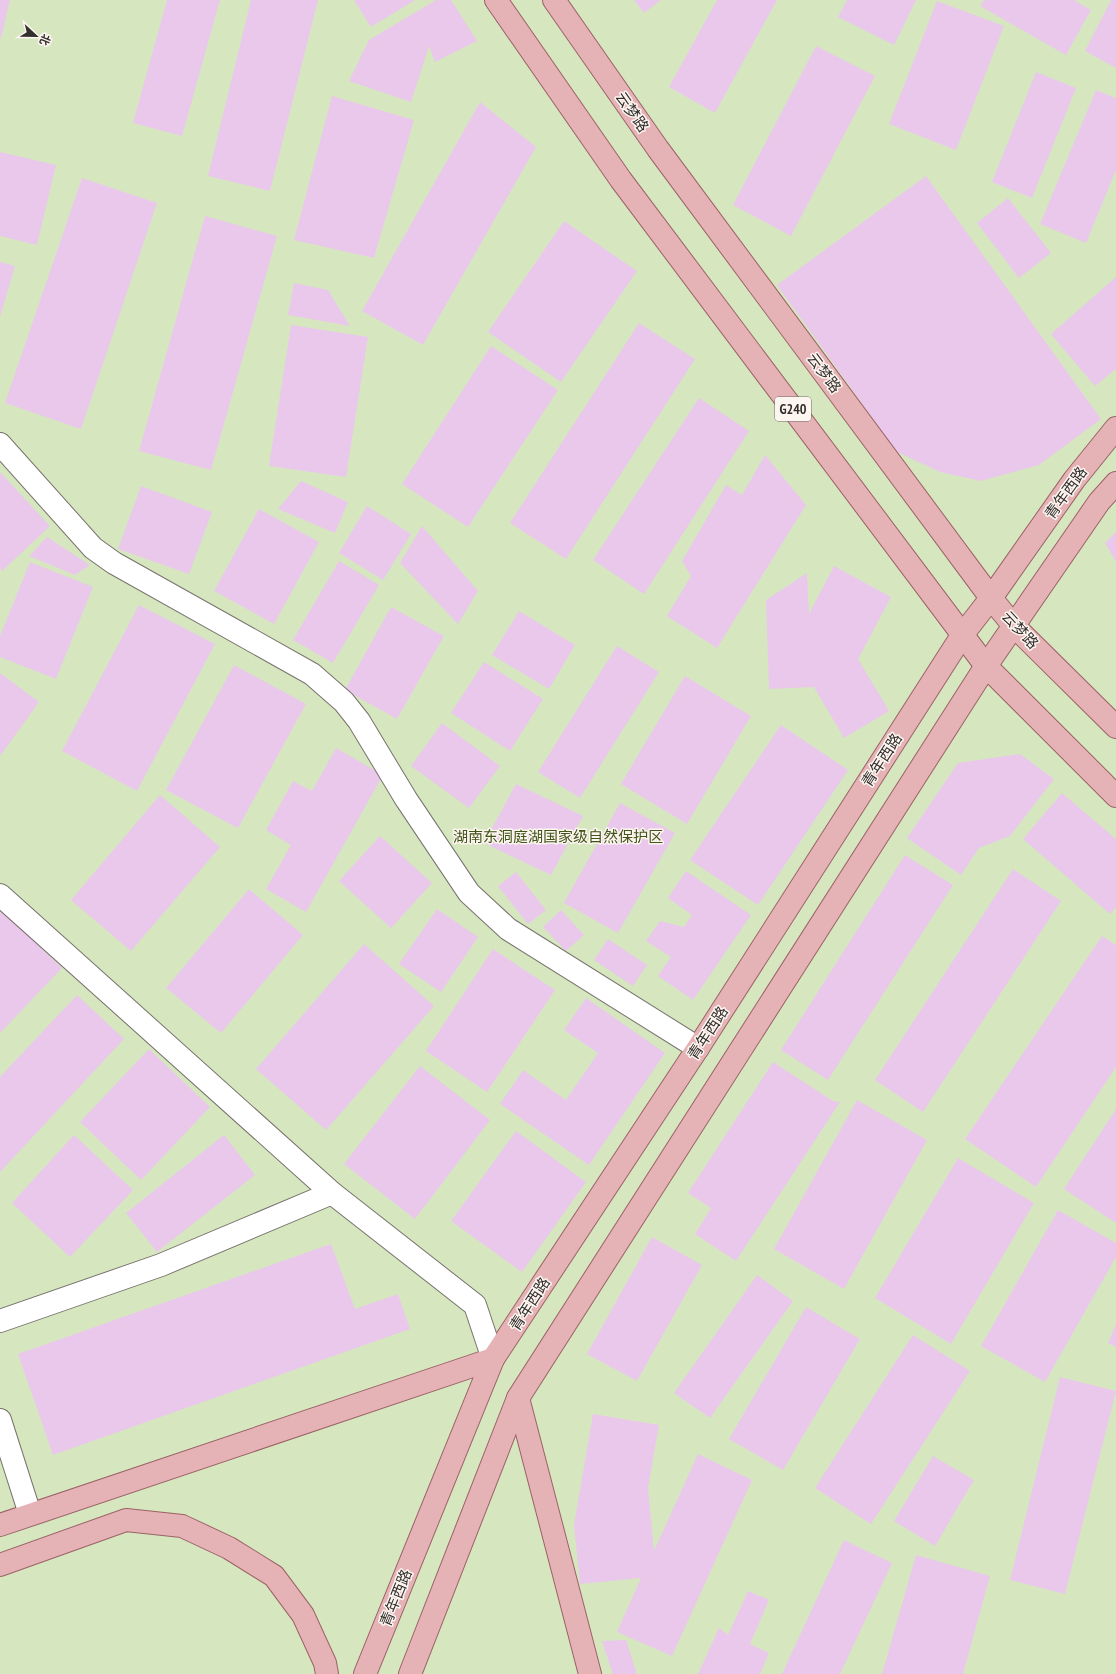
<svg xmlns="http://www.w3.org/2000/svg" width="1116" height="1674" font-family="'PT Sans Narrow','Noto Sans SC',sans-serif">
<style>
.green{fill:#d6e7c0}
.building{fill:#e9c8eb}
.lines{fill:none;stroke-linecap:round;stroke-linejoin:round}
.minor-casing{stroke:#78726d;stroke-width:24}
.major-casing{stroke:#9b6266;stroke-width:24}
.minor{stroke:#fff;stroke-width:22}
.major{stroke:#e5b2b6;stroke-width:22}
.labels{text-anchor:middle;stroke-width:3;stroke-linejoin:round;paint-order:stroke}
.shield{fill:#fdf5f0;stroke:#6f6a68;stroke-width:1}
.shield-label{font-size:14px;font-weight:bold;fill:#322f2d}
.street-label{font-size:15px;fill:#322f2d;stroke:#fdf5f0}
.park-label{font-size:15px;fill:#405517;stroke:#fdf5f0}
</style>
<rect width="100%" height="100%" fill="#fdf5f0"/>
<rect class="green" x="0" y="0" width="1116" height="1674"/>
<g class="building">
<path d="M0,0H10L1,38H0Z"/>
<path d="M167,0H220L182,136L133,123Z"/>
<path d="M251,0H318L270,191L208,176Z"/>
<path d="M354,0H415L371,27Z"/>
<path d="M436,0H451L477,41L435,62L429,46L411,102L349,81L369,40Z"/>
<path d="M634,0H661L644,13Z"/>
<path d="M717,0H777L715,113L669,87Z"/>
<path d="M847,0H916L894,45L838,17Z"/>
<path d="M984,0H1074L1091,10L1066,55L980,6Z"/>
<path d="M1111,0H1116V68L1085,51Z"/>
<path d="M937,1L1004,26L956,150L889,124Z"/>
<path d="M816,46L875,76L791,236L733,205Z"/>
<path d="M1036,72L1076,88L1032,198L992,182Z"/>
<path d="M1096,90L1116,98V170L1086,243L1040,224Z"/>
<path d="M332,96L414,120L374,258L294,240Z"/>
<path d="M480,102L536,147L423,345L362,311Z"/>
<path d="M0,152L56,165L37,245L0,236Z"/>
<path d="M926,176L1101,419L1039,465L981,481L940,472L897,452L777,285Z"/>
<path d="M82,178L157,203L81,429L5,403Z"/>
<path d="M1008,198L1051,253L1019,278L977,223Z"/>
<path d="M205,216L277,236L211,470L139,451Z"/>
<path d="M564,221L637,271L561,382L488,332Z"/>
<path d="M0,262L15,266L0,317Z"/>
<path d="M1116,277V369L1095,386L1051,334Z"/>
<path d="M294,283L328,290L350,326L288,315Z"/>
<path d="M639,323L695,359L566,559L510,523Z"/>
<path d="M291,325L368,337L346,477L269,466Z"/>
<path d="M491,346L558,390L468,527L402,484Z"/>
<path d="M699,398L749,431L644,594L593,560Z"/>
<path d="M765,455L806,505L717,648L667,616L691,576L682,561L726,485L742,495Z"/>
<path d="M0,472L50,526L2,571L0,568Z"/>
<path d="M301,481L348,502L335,533L278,509Z"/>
<path d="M141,486L212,512L189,574L118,549Z"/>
<path d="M367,506L411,534L383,580L339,553Z"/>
<path d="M259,509L319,542L274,624L214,591Z"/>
<path d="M422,526L478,591L458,624L400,563Z"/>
<path d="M1116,532V562L1105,543Z"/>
<path d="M47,537L90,565L75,575L29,556Z"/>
<path d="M339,561L379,585L333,663L293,640Z"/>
<path d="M30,562L93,587L56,679L0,657V636Z"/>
<path d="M834,566L891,597L858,659L889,711L844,738L814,687L769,689L766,600L807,573L809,614Z"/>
<path d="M139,605L215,644L137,791L62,751Z"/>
<path d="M391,607L444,636L397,719L345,690Z"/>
<path d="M519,611L575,645L549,689L492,655Z"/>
<path d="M617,646L659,672L580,798L538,772Z"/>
<path d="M484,662L543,699L510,751L451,713Z"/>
<path d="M234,665L306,704L238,828L166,790Z"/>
<path d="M0,673L39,702L0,756Z"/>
<path d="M685,676L751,716L687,824L621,784Z"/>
<path d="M442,723L500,766L469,808L411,766Z"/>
<path d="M781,725L848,770L758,905L690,860Z"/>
<path d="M336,748L383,775L306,912L266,889L291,845L266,830L293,781L312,791Z"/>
<path d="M1020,754L1054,779L1010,836L979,848L961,875L907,838L958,763Z"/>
<path d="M516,784L583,816L551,875L484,843Z"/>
<path d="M1062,793L1116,839V907L1110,914L1023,839Z"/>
<path d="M160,795L220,847L131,951L71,900Z"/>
<path d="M620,803L675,833L618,933L564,903Z"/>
<path d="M380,836L432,883L391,928L339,881Z"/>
<path d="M905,855L953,885L828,1080L781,1050Z"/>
<path d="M1013,869L1061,901L923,1112L875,1080Z"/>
<path d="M686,871L751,915L693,1000L658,976L671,957L646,941L660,921L684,927L692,915L668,898Z"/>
<path d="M516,872L546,910L528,924L498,886Z"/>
<path d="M249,889L303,935L221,1033L166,988Z"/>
<path d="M437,909L478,937L441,992L399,964Z"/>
<path d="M561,910L584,935L566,951L543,927Z"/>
<path d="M2,911L62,968L0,1033V913Z"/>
<path d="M1102,936L1116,945V1067L1036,1187L965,1139Z"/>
<path d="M608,939L647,965L633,986L594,960Z"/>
<path d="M364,944L434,1006L326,1130L256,1069Z"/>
<path d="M493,949L555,990L487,1092L426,1051Z"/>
<path d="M77,995L124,1039L0,1172V1077Z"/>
<path d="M586,998L665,1053L589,1165L500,1104L523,1070L566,1100L598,1053L564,1030Z"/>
<path d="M149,1049L210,1107L141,1180L80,1122Z"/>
<path d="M773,1062L833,1101L840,1102L736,1261L695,1234L711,1208L688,1193Z"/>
<path d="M420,1066L490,1120L415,1219L344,1164Z"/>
<path d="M857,1100L927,1140L844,1289L774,1249Z"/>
<path d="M1116,1109V1223L1064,1189Z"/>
<path d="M516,1131L586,1182L522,1272L451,1221Z"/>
<path d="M74,1135L133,1190L70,1257L12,1203Z"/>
<path d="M224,1135L255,1175L157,1252L126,1213Z"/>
<path d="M958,1158L1034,1203L951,1344L875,1298Z"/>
<path d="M1058,1210L1116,1243V1257L1045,1382L981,1346Z"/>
<path d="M652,1237L702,1265L637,1381L587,1354Z"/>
<path d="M331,1244L355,1309L398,1294L410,1329L53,1455L18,1354Z"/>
<path d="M757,1275L793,1301L710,1418L674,1393Z"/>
<path d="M806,1307L860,1339L783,1470L729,1439Z"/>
<path d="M1116,1324V1347L1108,1343Z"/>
<path d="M913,1335L970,1371L871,1524L815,1488Z"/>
<path d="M1060,1377L1116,1391L1065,1594L1010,1580Z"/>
<path d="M593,1414L659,1425L648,1488L654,1551L698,1454L752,1480L672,1656L617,1632L641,1578L580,1584L574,1525Z"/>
<path d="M933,1456L974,1480L935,1546L894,1521Z"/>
<path d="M844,1540L892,1563L840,1674H782Z"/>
<path d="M916,1555L990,1576L963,1674H882Z"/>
<path d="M748,1591L769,1600L750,1644L769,1653L760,1674H698L719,1628L728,1635Z"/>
<path d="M626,1640L637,1674H613L602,1641Z"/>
</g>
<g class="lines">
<g class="minor-casing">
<g id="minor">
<path d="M0,444L93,548L114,563L312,674L344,702L359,721L406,799L469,893L508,929L698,1048"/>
<path d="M0,895L332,1193L475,1305L493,1359"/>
<path d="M0,1321L161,1265L332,1193"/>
<path d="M0,1420L30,1514"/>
</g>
</g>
<g class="major-casing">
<g id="major">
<path d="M496,0L621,180L986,666L1116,796"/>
<path d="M554,0L658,149L991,598L1013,625L1116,727"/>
<path d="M518,1398L590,1674"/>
<path d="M0,1525L493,1359"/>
<path d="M0,1565L126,1520L182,1526L229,1548L274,1576L303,1615L325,1663L327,1674"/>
<path d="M365,1674L493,1359L698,1048L963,634L991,598L1074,480L1116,428"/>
<path d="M410,1674L518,1398L986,666L1099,502L1116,483"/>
</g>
</g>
<use href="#minor" class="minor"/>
<use href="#major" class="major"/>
</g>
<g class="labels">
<rect class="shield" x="775" y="397" width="36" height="24" rx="3"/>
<g class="shield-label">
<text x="793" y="414">G240</text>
</g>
<g class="street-label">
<text transform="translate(632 112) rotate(55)" y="5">云梦路</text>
<text transform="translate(824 373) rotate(53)" y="5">云梦路</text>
<text transform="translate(1066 493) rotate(-54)" y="5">青年西路</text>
<text transform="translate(1020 630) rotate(47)" y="5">云梦路</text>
<text transform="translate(882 760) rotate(-57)" y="5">青年西路</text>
<text transform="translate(708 1033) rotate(-57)" y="5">青年西路</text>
<text transform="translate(530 1304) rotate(-57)" y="5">青年西路</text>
<text transform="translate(396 1598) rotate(-68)" y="5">青年西路</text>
</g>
<g class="park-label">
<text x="558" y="842">湖南东洞庭湖国家级自然保护区</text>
</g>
</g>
<g transform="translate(36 36) rotate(112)" stroke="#fdf5f0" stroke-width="3" paint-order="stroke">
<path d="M0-3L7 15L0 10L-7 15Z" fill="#322f2d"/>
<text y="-6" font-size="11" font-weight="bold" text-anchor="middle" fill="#322f2d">北</text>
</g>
</svg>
